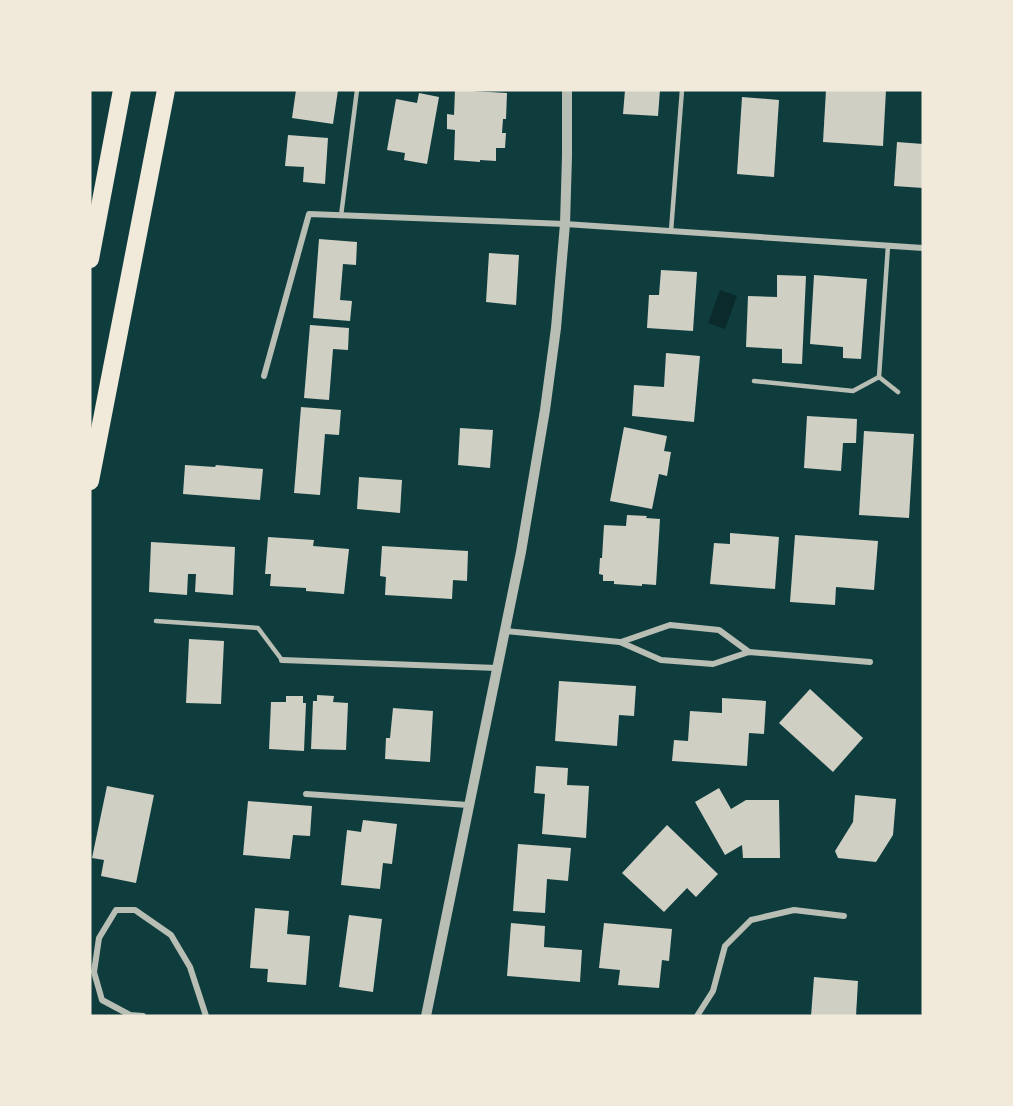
<svg xmlns="http://www.w3.org/2000/svg" width="1013" height="1106" font-family="'Noto Sans',sans-serif">
<style>
.water{fill:#0a2a2b}
.building{fill:#cfcfc3}
.lines{fill:none;stroke-linecap:round;stroke-linejoin:round}
.service{stroke:#b8beb3;stroke-width:4.5}
.minor{stroke:#b8beb3;stroke-width:6}
.tertiary{stroke:#b8beb3;stroke-width:10}
.motorway{stroke:#f1e9da;stroke-width:18}
</style>
<rect width="100%" height="100%" fill="#0f3d3e"/>
<path class="water" d="M720,290L737,296L725,329L708,323Z"/>
<g class="building">
<path d="M296,90H338L333,124L292,118Z"/>
<path d="M455,90L507,93L506,119H503L502,133H506L505,148H496V161L480,160V162L454,160L455,130L447,129V114L454,115Z"/>
<path d="M625,90H660L658,116L623,114Z"/>
<path d="M826,90H886L883,146L823,142Z"/>
<path d="M419,93L439,97L427,164L404,160L405,153L387,150L396,99L417,103Z"/>
<path d="M742,97L779,100L774,177L737,174Z"/>
<path d="M288,135L328,138L325,184L303,182L304,167L285,166Z"/>
<path d="M897,142L923,144V188L894,186Z"/>
<path d="M319,239L357,242L356,265L343,264L340,300L352,301L350,321L313,318Z"/>
<path d="M489,253L519,255L516,305L486,302Z"/>
<path d="M661,270L697,272L693,331L647,328L649,295H659Z"/>
<path d="M777,275L806,276L802,364L782,363V349L746,347L748,296L777,297Z"/>
<path d="M814,275L867,279L861,359L843,358V347L810,344Z"/>
<path d="M310,325L349,328L348,350L333,349L329,400L304,398Z"/>
<path d="M666,353L700,356L694,422L632,416L634,385L664,387Z"/>
<path d="M301,407L341,410L339,435L325,434L320,495L294,493Z"/>
<path d="M807,416L857,419L856,443H843L841,471L804,468Z"/>
<path d="M624,427L667,436L664,451L671,452L667,476L659,474L652,509L610,501Z"/>
<path d="M460,428L493,430L490,468L458,465Z"/>
<path d="M864,431L914,434L909,518L859,515Z"/>
<path d="M185,465L215,467L216,465L263,469L260,500L183,494Z"/>
<path d="M359,477L402,480L400,513L357,509Z"/>
<path d="M627,515L647,516L646,518L660,519L656,585L642,584V586L614,584V581H603V575L599,574L600,558H602L604,525L626,526Z"/>
<path d="M730,533L779,537L775,589L710,584L714,543L730,544Z"/>
<path d="M795,535L878,541L874,590L836,587L835,605L790,602Z"/>
<path d="M268,537L314,540L313,546L349,549L344,594L306,591V588L270,586L271,574H265Z"/>
<path d="M151,542L235,547L233,595L195,592L196,574H188L187,595L149,592Z"/>
<path d="M382,546L468,551L467,581L453,580L452,599L385,595L386,577L380,576Z"/>
<path d="M189,639L224,641L221,704L186,703Z"/>
<path d="M559,681L636,686L634,716L619,715L617,746L555,741Z"/>
<path d="M810,689L863,738L833,772L779,723Z"/>
<path d="M317,695L334,696L333,702L348,703L346,750L311,749L313,701H317Z"/>
<path d="M286,696H303V703H306L304,751L269,749L271,702H286Z"/>
<path d="M722,698L766,701L764,734L749,733L747,766L672,761L674,740L688,741L690,711L722,713Z"/>
<path d="M393,708L433,711L430,762L385,759L386,738H390Z"/>
<path d="M536,766L568,768L567,785L589,786L586,838L542,834L545,794L534,793Z"/>
<path d="M107,786L154,795L136,883L101,876L104,860L92,858Z"/>
<path d="M719,788L731,809L746,800H779L780,858H743L742,845L725,855L695,802Z"/>
<path d="M855,795L896,799L893,835L876,862L838,858L835,851L853,822Z"/>
<path d="M248,801L312,806L310,836L293,835L290,859L243,855Z"/>
<path d="M363,820L397,824L392,864L383,863L380,889L341,885L347,830L361,832Z"/>
<path d="M667,825L718,874L696,897L687,888L664,912L622,873Z"/>
<path d="M518,844L571,848L568,881L547,879L545,913L513,911Z"/>
<path d="M255,908L289,911L287,934L310,936L306,985L267,982L268,969L250,968Z"/>
<path d="M349,915L382,919L373,992L339,987Z"/>
<path d="M511,923L545,926L544,947L582,950L580,982L507,976Z"/>
<path d="M604,923L672,929L669,961L662,960L659,988L618,985L620,970L599,968Z"/>
<path d="M814,977L858,981L856,1016H811Z"/>
</g>
<g class="lines">
<g class="service">
<path d="M341,216L357,90"/>
<path d="M671,231L682,90"/>
<path d="M888,246L879,377L898,392"/>
<path d="M754,381L853,391L879,377"/>
<path d="M156,621L258,628L282,660"/>
</g>
<g class="minor">
<path d="M264,376L309,214L565,224L923,248"/>
<path d="M505,631L620,642L661,660L713,664L749,652L870,662"/>
<path d="M621,642L670,625L719,630L749,652"/>
<path d="M282,660L497,668"/>
<path d="M306,794L468,805"/>
<path d="M143,1016L130,1015L102,1000L94,972L99,938L116,910H135L171,935L190,967L206,1016"/>
<path d="M697,1016L713,991L725,946L751,920L794,910L844,916"/>
</g>
<path class="tertiary" d="M426,1016L521,552L545,410L556,328L565,224L567,156V90"/>
<g class="motorway">
<path d="M90,259L122,90"/>
<path d="M90,481L166,90"/>
</g>
</g>
<rect width="1013" height="1106" fill="none" stroke="#f1e9da" stroke-width="183"/>
</svg>
